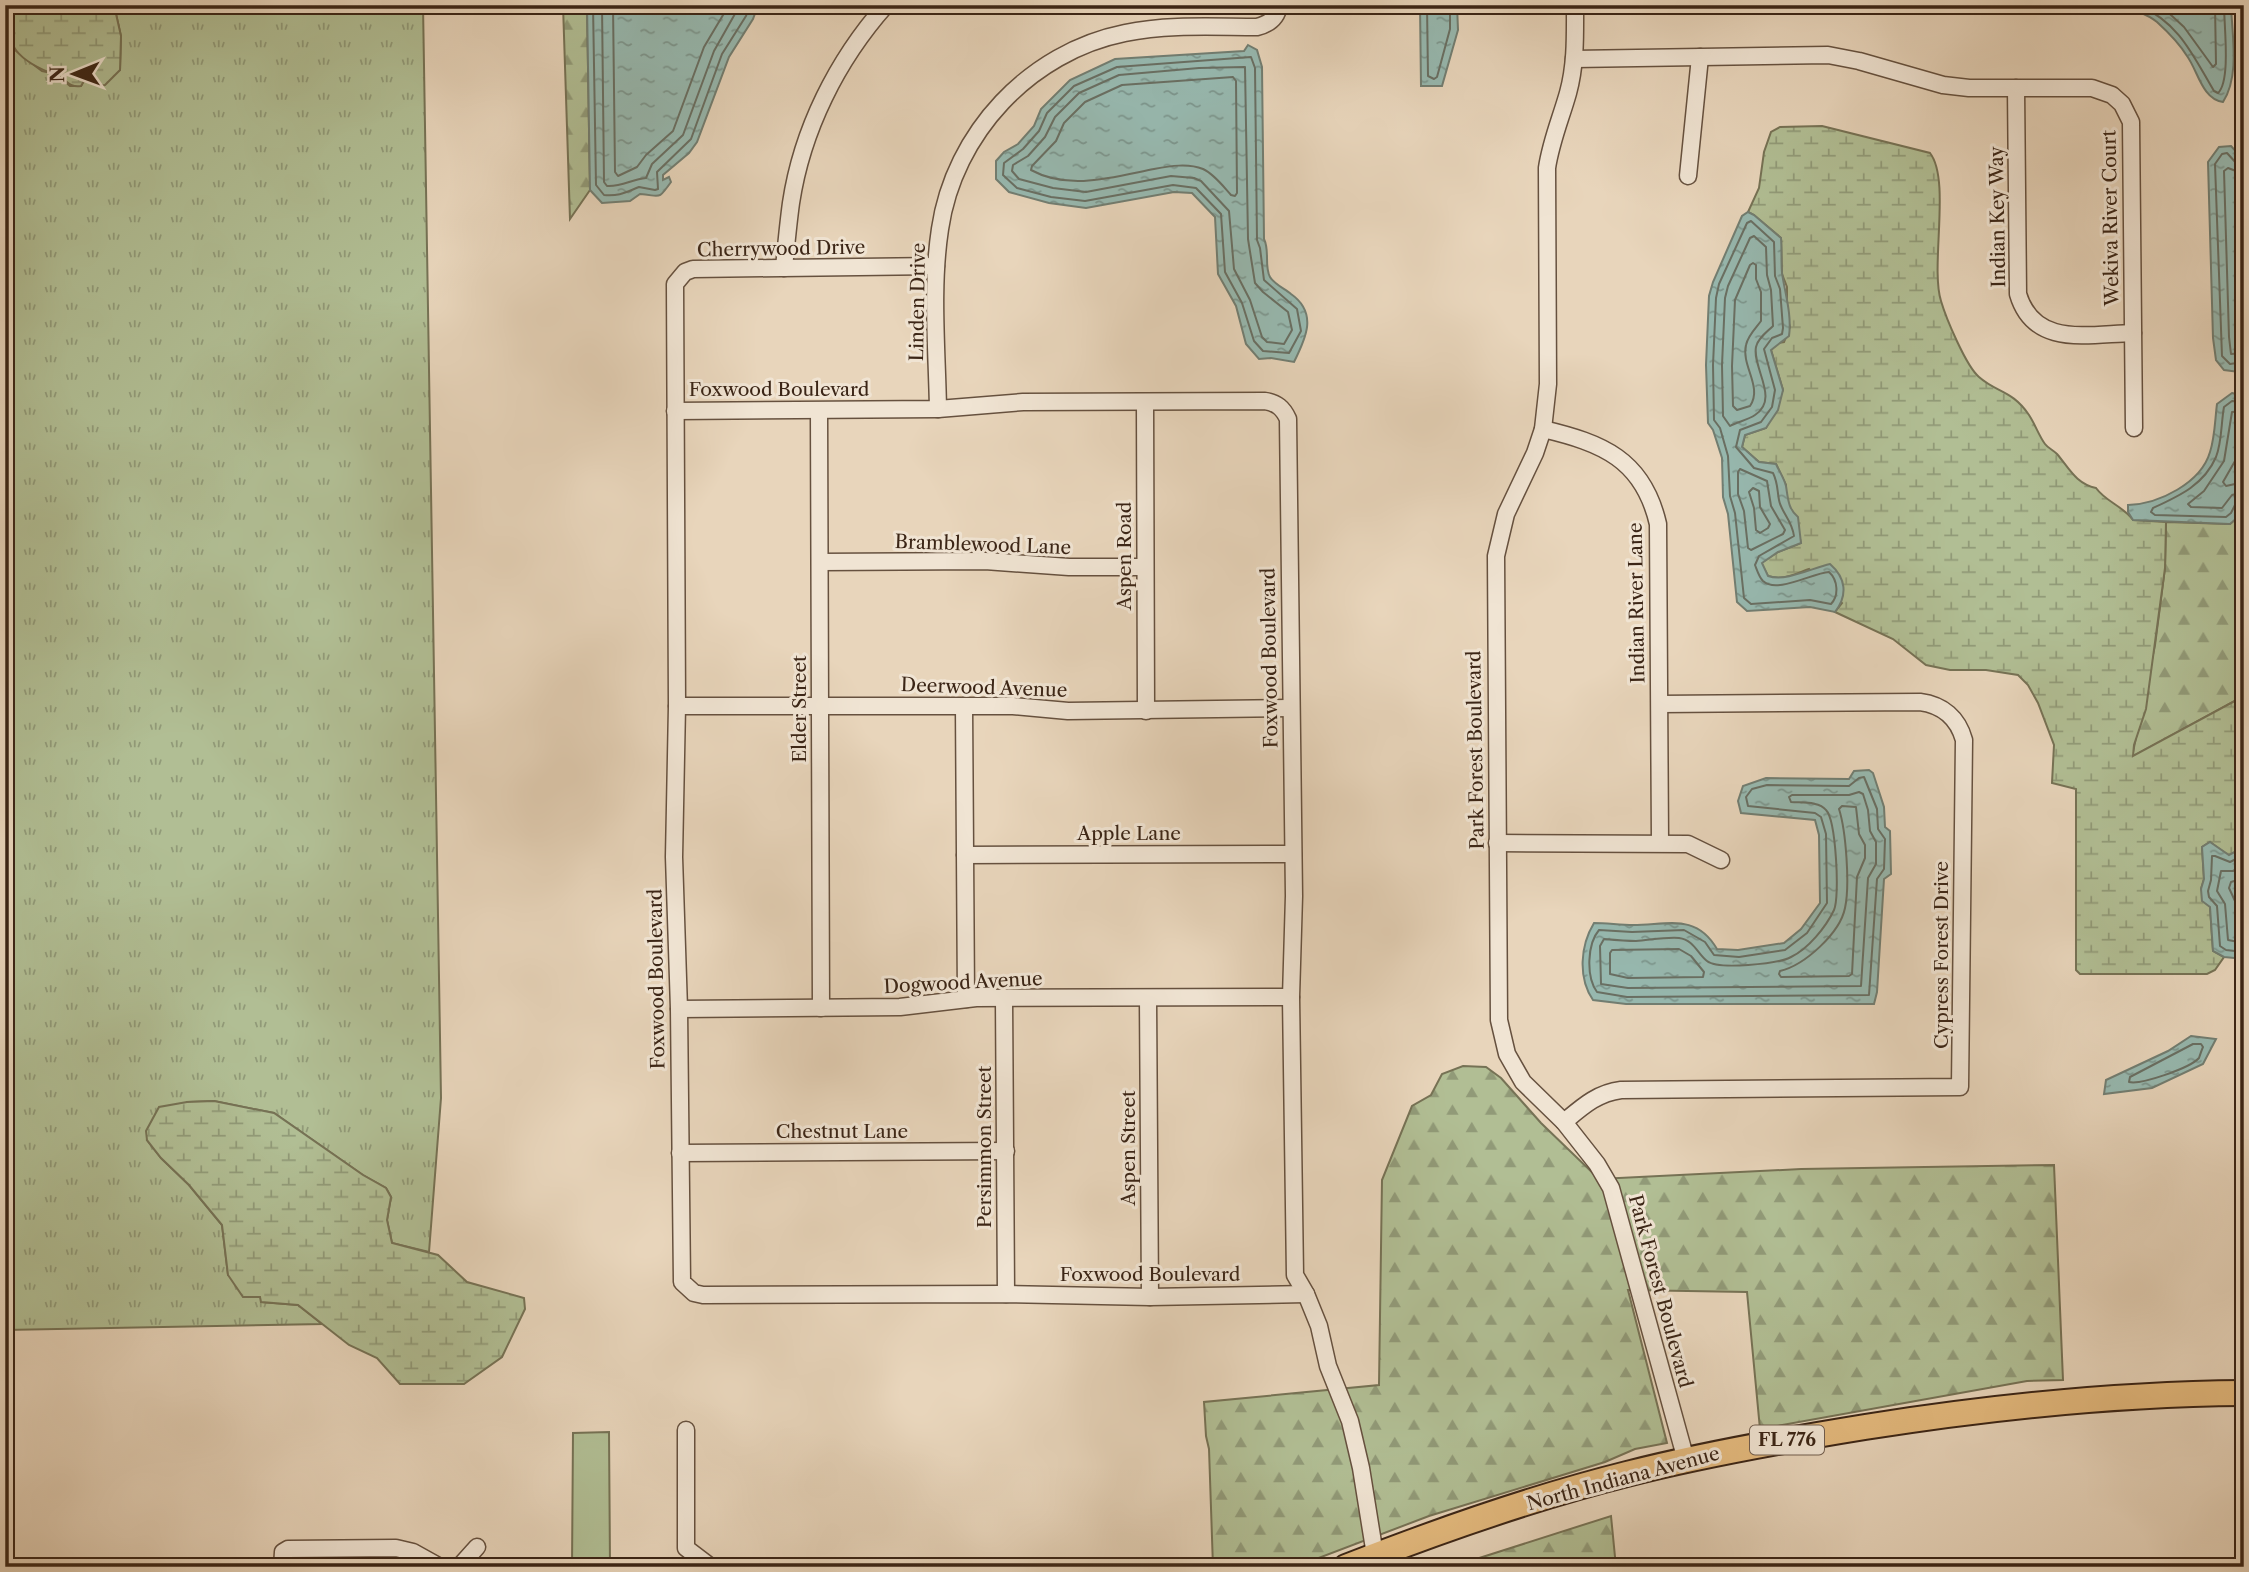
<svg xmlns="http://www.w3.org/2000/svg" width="2249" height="1572" font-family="'Libre Caslon Text',serif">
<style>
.grass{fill:url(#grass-tufts);stroke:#767255;stroke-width:2}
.forest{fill:url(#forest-firs);stroke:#767255;stroke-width:2}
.wetland{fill:url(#wetland-marsh);stroke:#767255;stroke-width:2}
.park{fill:#b1be94;stroke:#767255;stroke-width:2}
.water{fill:url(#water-ripples);stroke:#727e72;stroke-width:2}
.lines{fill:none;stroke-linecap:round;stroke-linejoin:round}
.shore{stroke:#696f63;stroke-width:2}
.minor-casing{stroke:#66513f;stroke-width:19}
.primary-casing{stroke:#3b2516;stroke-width:28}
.minor{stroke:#f0e4d3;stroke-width:16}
.primary{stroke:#e4ba7e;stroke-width:24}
.labels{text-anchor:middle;stroke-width:6;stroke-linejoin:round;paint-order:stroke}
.shield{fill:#f0e4d3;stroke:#715e4f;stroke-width:2}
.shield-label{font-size:18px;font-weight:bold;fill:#3b2516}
.street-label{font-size:19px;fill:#3b2516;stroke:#f0e4d3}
</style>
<defs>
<pattern id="grass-tufts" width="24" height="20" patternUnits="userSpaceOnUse" patternTransform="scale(1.75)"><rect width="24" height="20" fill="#b1be94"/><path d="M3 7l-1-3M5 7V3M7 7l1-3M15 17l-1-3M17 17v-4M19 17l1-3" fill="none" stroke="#919a78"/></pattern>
<pattern id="forest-firs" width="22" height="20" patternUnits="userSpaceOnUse" patternTransform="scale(1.75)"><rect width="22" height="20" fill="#b1be94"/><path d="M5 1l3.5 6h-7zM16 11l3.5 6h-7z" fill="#919a78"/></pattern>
<pattern id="wetland-marsh" width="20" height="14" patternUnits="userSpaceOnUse" patternTransform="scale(1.75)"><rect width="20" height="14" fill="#b1be94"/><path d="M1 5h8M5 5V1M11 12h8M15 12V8" fill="none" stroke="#919a78"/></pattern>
<pattern id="water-ripples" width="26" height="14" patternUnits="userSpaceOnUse" patternTransform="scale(1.75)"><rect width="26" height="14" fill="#97b9b0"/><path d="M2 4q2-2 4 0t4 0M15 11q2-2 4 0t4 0" fill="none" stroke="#7c968e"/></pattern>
</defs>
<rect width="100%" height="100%" fill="#e8d5bb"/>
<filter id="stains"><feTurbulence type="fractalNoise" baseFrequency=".00286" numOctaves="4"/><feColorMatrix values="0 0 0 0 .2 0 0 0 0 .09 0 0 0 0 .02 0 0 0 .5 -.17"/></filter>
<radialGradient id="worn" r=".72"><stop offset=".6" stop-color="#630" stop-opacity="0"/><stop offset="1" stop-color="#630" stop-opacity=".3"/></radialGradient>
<path class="grass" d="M114,5H423L441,1098L429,1252L392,1243L387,1220L391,1197L386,1188L363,1175L274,1113L214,1101L187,1102L147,1140L161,1158L189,1185L222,1225L228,1275L261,1297L262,1302L298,1305L322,1324L5,1330V23L15,50L22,56L42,71L56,74L70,86H81L88,73L95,77L120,70L121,36Z"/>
<g class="forest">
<path d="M563,5H587L590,190L570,219Z"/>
<path d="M2244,501V696L2132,757L2155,645L2165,568L2166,522L2230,524L2237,518Z"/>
<path d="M1463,1066L1486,1067L1501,1078L1541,1123L1599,1179L1801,1169L2054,1165L2063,1380L2027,1381L1760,1429L1747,1292L1628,1290L1667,1443L1635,1449L1605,1462L1429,1516L1295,1567H1213L1209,1449L1206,1436L1204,1402L1379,1385L1382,1180L1412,1106L1431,1095L1442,1074Z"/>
<path d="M1611,1516L1616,1567H1451Z"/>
</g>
<g class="wetland">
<path d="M5,5H114L121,36L120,70L105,85L99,86L95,83V77L88,74L81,86C68,88 67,79 56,75C18,61 5,47 5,5Z"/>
<path d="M1822,126L1930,153C1951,180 1930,266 1941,301C1946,318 1966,366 1979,377C1997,393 2012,390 2029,415C2035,424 2039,436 2045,444C2048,448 2053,450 2057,454C2069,468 2076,484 2096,488C2106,502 2123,506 2133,520L2166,522L2165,568L2146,709L2134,745L2133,756L2244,696V847L2229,856L2210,842L2202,847L2204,879L2201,889L2210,907L2213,951L2224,957L2215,970L2207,974H2080L2076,970V789L2052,783L2054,745L2038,703L2028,685L2018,675L1986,670H1950L1926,665L1893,639L1835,612L1842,603L1809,569C1795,574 1783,581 1768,576L1761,563L1778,552L1801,543L1794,515L1786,501V485L1776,464L1759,462L1742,447L1745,435L1766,428L1783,390L1771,350L1778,343L1784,342L1790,327L1787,316V287L1782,274L1781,238L1754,215L1748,212L1759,188L1764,152L1771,132L1780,127Z"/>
<path d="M214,1101L274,1113L363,1175L386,1188L391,1197L387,1220L392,1243L438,1255L467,1282L524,1298L525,1309L502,1357L464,1384H400L377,1358L349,1345L298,1305L261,1302L260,1297H243L228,1275L222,1225L189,1185L161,1158L147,1140L146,1131L159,1107L187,1102Z"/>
</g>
<path class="park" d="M609,1432L610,1565L655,1564V1567H572L573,1433Z"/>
<g class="water">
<path d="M587,5H758L753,19L729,57L697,142L689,153L663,175V180L669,177L671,182C657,202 660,195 640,194L630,201L602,203L590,190Z"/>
<path d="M1420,5H1457L1458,30L1442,86H1421Z"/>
<path d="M2116,5H2231C2232,35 2240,76 2223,102C2202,99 2198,71 2187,56C2179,43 2168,32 2157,22C2146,13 2130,9 2116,5Z"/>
<path d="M1248,45L1257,50L1262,67L1264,239C1270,251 1264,266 1270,277C1274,284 1285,289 1291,294C1318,313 1306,338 1294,362L1271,358L1259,359L1246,344L1236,306L1218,274L1215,217L1192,193L1174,192L1086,208L1049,203L1009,192L996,179V161L1004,152L1018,144L1034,126L1041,109L1070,80L1115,59L1244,51Z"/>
<path d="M2231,146L2241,157L2244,166V364L2239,372L2224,370L2216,360L2213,338L2208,162L2219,147Z"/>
<path d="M1748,212L1754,215L1781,238C1782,250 1781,262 1782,273C1785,293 1792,315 1789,336L1771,350L1783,390L1778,410L1766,428L1745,435L1742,447L1759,462L1776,464C1779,471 1784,478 1786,486C1788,498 1788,509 1798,517L1801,543L1778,552L1762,563L1768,576C1786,582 1812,568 1830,564C1846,578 1848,595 1835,612L1810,607L1747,611L1737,602L1728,514L1723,497L1722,458L1713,430L1708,423L1706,365L1709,296L1713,282L1742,216Z"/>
<path d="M2232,393L2244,396V501L2237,518L2230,524L2133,520L2128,512V505C2159,504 2201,483 2210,452C2215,437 2215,419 2217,404Z"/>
<path d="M1869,770L1873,773L1884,807L1885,827L1890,831L1891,874L1884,879L1877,992L1874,1004H1626L1593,1000C1578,978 1580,946 1594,923C1607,923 1620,925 1633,925C1668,925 1696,913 1717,949L1738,950L1784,943L1801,929L1820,903L1819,835L1815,820L1741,813L1738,801L1743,786L1766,778L1849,779L1854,771Z"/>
<path d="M2210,842L2229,855L2244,847V959L2224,957L2213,951L2210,907L2202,901L2201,889L2204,879L2202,847Z"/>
<path d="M2191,1036L2216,1039L2203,1064L2152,1088L2104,1094L2106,1080L2168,1051Z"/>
</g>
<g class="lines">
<g class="shore">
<path d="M593,5L596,185L604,195C620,196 624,193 639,187L655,190L658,189L657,172L691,139L722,54L746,16L750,5"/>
<path d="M602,5L604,182L607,186C622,187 632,179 646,178L652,164L683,135L714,51L740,5"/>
<path d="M613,5L615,172L618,176L637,167L646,155L673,131L704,47L729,5"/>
<path d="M1427,5L1428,76L1434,79L1437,77L1450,29V5"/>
<path d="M2139,5C2180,24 2192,54 2214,91L2218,93C2231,81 2224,25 2224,5"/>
<path d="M2160,5L2184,27L2213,67L2216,64L2215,5"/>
<path d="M1251,57L1255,68L1257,240L1260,248L1264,280L1297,309L1301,331L1289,353L1263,351L1254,341L1242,303L1225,272L1221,214L1196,188L1173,185L1085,201L1051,197L1017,188L1003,175L1004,163L1023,149L1039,131L1047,113L1074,86L1117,67Z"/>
<path d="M1245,67L1248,239L1255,283L1263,292L1288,312L1292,330L1284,344L1267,342L1262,337L1250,300L1234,269L1229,211L1201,181L1194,178L1171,176L1086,192L1053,188L1019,179L1012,171L1013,165L1028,156L1045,137L1055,117L1079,93L1119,75L1199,68Z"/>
<path d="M1233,77L1236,81L1237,193L1235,196L1231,195C1223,186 1214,174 1203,169C1188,163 1170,166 1154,169C1114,177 1069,191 1031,170L1032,166L1056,141L1064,123L1085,102L1122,85Z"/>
<path d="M2244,165L2237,164L2227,153L2222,154L2215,164L2222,356L2230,364L2244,362"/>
<path d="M2244,174L2228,168L2224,171L2229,337L2231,354L2244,353"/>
<path d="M2244,184H2237L2235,188L2239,335L2240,341L2244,343"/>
<path d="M1751,221L1774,242L1775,276L1780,289L1783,328L1782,334L1772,338L1764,349L1775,390L1772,407L1761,422L1740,430L1736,447L1754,468L1773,473C1778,483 1777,490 1779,500C1781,512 1792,520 1794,536L1759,556L1755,565C1757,570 1759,577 1763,581C1777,594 1812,573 1829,572C1838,580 1839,596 1831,604L1810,600L1751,604L1744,598L1735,513L1730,496L1728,456L1720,428L1714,420L1713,365L1716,298L1719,284L1747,223Z"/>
<path d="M1754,236L1766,247L1767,275L1771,290L1773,326C1767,332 1758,338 1756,347C1752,368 1780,399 1755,415C1748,420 1737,422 1730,426L1723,416L1722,365L1725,298L1728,286L1750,238Z"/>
<path d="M1753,263L1756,265V279L1761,292V321C1756,328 1748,335 1746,345C1741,366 1763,387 1750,406L1737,410L1733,406L1732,366L1735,300L1750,265Z"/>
<path d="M2244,402L2232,401L2224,407C2221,423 2222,442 2216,457C2204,485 2179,496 2153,508L2151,512L2155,515L2226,517L2231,513L2236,503L2244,501"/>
<path d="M2244,411L2232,412L2224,461L2204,491L2188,504L2191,507L2222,508L2232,495L2244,492"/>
<path d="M2244,422L2241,424L2235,461L2223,482L2226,486L2244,482"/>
<path d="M1740,469L1767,481L1771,506L1785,530L1783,534L1751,550L1748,548L1744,511L1738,494V472Z"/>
<path d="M1753,488L1759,491L1760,507L1770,524L1768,528L1760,533L1756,530L1754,508L1749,492Z"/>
<path d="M1864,777L1877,809L1878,829L1885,839L1884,869L1877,879L1869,995L1627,997L1597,992C1586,977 1587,944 1599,930L1632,932L1684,930L1705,942L1714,955L1739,957L1785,950L1807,933L1827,903L1826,834L1821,817L1815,813L1748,806L1746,797L1752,789L1767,785L1849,786L1859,778Z"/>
<path d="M1859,792L1863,794L1868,810L1870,831L1876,842V864L1868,878L1861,986L1628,988L1601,984L1600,946L1604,939C1615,940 1626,941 1636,941C1650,940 1665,937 1679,938C1694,940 1697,953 1707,961C1718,970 1778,964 1791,957C1808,949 1826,927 1834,910C1840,897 1836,820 1826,810C1819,801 1802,803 1791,802L1789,797L1792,795H1849Z"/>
<path d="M1842,806L1856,807L1859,834L1865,845V858L1857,877L1852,974L1849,976L1781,977L1779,974L1780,971C1805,965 1840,933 1845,908C1850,885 1846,831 1839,809Z"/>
<path d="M2244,855L2230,862L2215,856H2212L2211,880L2208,891L2209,897L2217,906L2220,946L2226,950L2244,952"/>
<path d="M2244,865L2233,871H2221L2217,891L2225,904L2228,940L2244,943"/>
<path d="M2244,878L2231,882L2229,888L2235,901L2238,930L2244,933"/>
<path d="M1679,949L1691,956L1704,972L1703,977L1628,978L1610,974V953L1612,950Z"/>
<path d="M2193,1044H2201L2203,1047C2202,1049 2200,1055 2199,1058C2190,1068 2141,1085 2129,1082L2130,1077Z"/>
</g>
<g class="minor-casing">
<g id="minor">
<path d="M1575,5C1575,35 1576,64 1568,93C1561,118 1551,141 1547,168L1548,384L1543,429L1535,453L1506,514L1496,556L1499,1020L1507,1054L1523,1082L1564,1122L1597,1164L1611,1188L1686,1460"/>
<path d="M1574,59L1828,55L1859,61L1943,85L1969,88H2092L2112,95L2122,104L2131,122L2134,428"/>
<path d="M2016,88L2018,294C2034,348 2088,334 2133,333"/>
<path d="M1688,176L1700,57"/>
<path d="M936,266L693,269L685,272L675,284L677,706L674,857L679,1009L682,1282L694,1293L703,1295L1006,1294L1150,1297L1306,1294"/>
<path d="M784,268C786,247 788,225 791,203C802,130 837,60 886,5"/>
<path d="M1145,402L1146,711"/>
<path d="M938,409C937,350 931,288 940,229C954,133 1030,52 1125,33C1168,24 1214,27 1257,27C1269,24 1277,18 1279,5"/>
<path d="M675,411L938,409L1023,402L1265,401C1277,403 1283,408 1288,419L1294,896L1291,997L1295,1275L1306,1294L1319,1326L1328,1366L1350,1421L1361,1468L1375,1555"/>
<path d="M819,411L821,1008"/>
<path d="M1543,429C1602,443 1643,459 1658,524L1660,842"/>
<path d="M820,562L985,561L1069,567H1145"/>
<path d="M677,706H1013L1068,711L1290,708"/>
<path d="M964,706L966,999"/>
<path d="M1497,843L1688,844L1721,860"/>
<path d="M965,855L1293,854"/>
<path d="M1148,998L1150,1297"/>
<path d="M1004,999L1006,1294"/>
<path d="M679,1009L900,1007L976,998L1291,997"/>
<path d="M1564,1122C1582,1107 1597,1093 1621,1090L1960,1087L1964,740C1958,718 1943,705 1920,702L1660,704"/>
<path d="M680,1153L1006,1151"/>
<path d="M686,1430V1548L711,1567"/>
<path d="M5,1566L14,1567"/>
<path d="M282,1567L283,1552L288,1549L396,1548L413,1552L440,1567"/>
<path d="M459,1567L477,1547"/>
</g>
</g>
<g class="primary-casing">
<path id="primary" d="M1346,1567C1438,1531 1531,1498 1627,1474C1705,1454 1785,1440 1865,1427C1991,1407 2117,1394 2244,1393"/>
</g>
<use href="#minor" class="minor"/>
<use href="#primary" class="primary"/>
</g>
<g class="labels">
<rect class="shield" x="1750" y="1425.5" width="74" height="29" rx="5"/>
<g class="shield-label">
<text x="1787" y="1446">FL 776</text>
</g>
<g class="street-label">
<text transform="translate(1997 217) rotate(-91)" y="7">Indian Key Way</text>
<text transform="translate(2110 218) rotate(-91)" y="7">Wekiva River Court</text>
<text transform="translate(781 248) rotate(-1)" y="7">Cherrywood Drive</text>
<text transform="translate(917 302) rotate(-89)" y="7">Linden Drive</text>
<text x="779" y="396">Foxwood Boulevard</text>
<text transform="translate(983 544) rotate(2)" y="7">Bramblewood Lane</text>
<text transform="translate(1124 556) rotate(-90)" y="7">Aspen Road</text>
<text transform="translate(1636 603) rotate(-91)" y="7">Indian River Lane</text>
<text transform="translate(1269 658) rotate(-91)" y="7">Foxwood Boulevard</text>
<text transform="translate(984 687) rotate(2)" y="7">Deerwood Avenue</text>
<text transform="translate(799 709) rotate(-90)" y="7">Elder Street</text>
<text transform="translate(1475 750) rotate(-91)" y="7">Park Forest Boulevard</text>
<text x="1129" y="840">Apple Lane</text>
<text transform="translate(1941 955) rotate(-90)" y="7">Cypress Forest Drive</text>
<text transform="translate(656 979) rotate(-91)" y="7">Foxwood Boulevard</text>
<text transform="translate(963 982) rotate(-3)" y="7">Dogwood Avenue</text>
<text x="842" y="1138">Chestnut Lane</text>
<text transform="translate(984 1147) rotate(-90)" y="7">Persimmon Street</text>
<text transform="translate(1128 1148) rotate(-90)" y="7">Aspen Street</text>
<text x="1150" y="1281">Foxwood Boulevard</text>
<text transform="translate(1661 1291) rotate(75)" y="7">Park Forest Boulevard</text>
<text transform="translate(1623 1478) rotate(-15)" y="7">North Indiana Avenue</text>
</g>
</g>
<rect width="2249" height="1572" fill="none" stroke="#e8d5bb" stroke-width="28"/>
<rect x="7" y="7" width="2235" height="1558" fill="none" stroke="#3b2516" stroke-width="3.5"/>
<rect x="14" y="14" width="2221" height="1544" fill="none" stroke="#3b2516" stroke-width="2"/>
<g transform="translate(74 74) rotate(269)" stroke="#f0e4d3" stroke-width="5" paint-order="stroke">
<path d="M0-5L12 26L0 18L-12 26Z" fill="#3b2516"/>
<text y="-10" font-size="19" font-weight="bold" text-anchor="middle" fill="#3b2516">N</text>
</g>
<rect width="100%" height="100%" filter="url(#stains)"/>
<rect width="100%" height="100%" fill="url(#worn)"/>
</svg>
